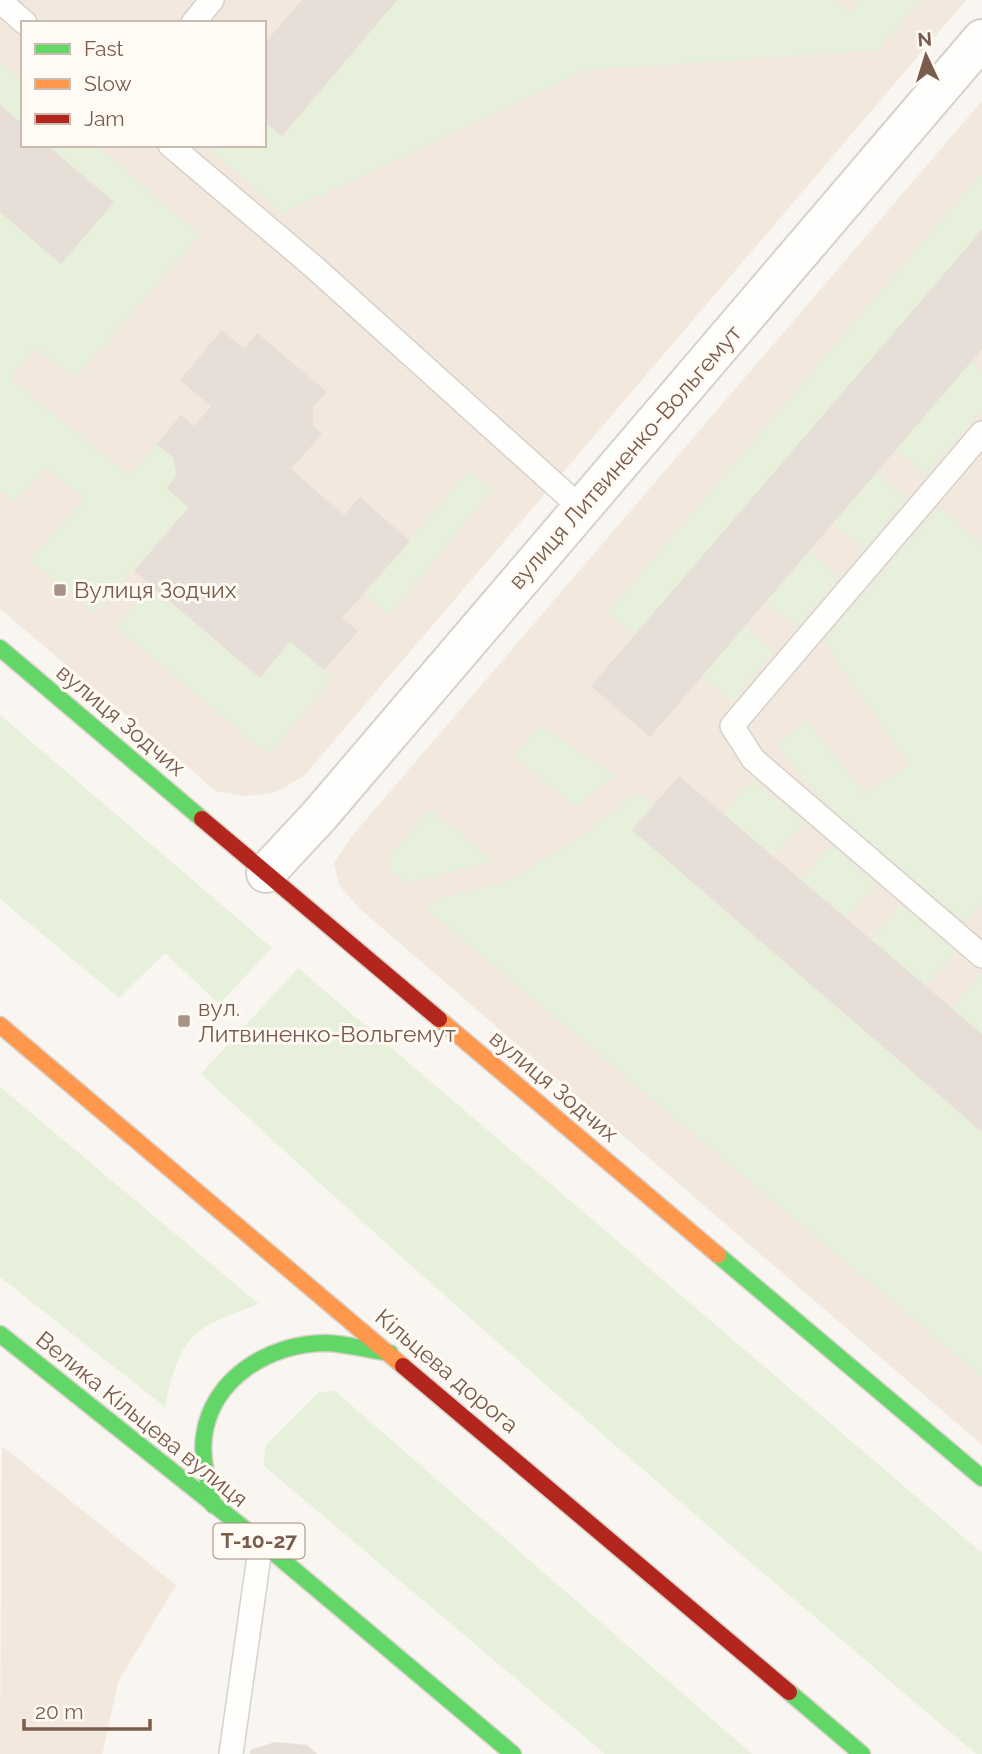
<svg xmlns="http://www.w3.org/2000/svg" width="982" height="1754" font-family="Raleway,sans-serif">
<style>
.residential{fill:#f2e8de;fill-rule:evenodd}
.green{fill:#e7f0db}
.building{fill:#e6ded7}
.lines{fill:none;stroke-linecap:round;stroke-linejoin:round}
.lane-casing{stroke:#d7d1cb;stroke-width:26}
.street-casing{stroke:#d7d1cb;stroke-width:42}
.fast-casing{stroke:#d9d2cb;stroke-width:19}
.slow-casing{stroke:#d9d2cb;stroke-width:19}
.jam-casing{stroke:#d9d2cb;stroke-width:19}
.lane{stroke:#fefefd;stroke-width:23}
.street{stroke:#fefefd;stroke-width:38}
.fast{stroke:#63d668;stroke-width:16}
.slow{stroke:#ff974d;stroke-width:16}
.jam{stroke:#b3261e;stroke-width:16}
.poi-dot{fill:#a69286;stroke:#fffaf3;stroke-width:2.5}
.labels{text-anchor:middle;stroke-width:6;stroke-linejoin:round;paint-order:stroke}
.shield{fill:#fffaf3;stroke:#a28b7f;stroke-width:2}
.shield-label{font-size:21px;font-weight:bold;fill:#7a5c4d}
.street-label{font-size:23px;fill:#7a5c4d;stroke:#fffaf3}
.poi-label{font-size:23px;fill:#7a5c4d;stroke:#fffaf3;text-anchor:start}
</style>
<rect width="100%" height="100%" fill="#f9f5f0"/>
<g class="residential">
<path d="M0,0H966L304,776L276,792L246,796L216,791L0,609ZM23,23H264V145H23Z"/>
<path d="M982,101V1445L360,909L339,885L334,863L352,836Z"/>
<path d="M2,1446L176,1585L118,1682L102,1754H0Z"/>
</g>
<g class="green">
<path d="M397,0H833L850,13L861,0H920L879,50L587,70L281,214L206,145H264V121L283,136Z"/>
<path d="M0,61L23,81V125L0,105Z"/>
<path d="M51,145H96L200,235L75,378L35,348L10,379L129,475L157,444L173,457L177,476L166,488L189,507L95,613L29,560L85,499L45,467L14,503L0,491V212L61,264L114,202L49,147Z"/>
<path d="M982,172V230L635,635L607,613Z"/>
<path d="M971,361L982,371V409L926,475L896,450Z"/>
<path d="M469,470L493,489L389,615L364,594Z"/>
<path d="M877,473L907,498L864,549L833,523Z"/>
<path d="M939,507L982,545V903L966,923C910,874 814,805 777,743L806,720L865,794L909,765L823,641Z"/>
<path d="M810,551L839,577L797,627L766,602Z"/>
<path d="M151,586L259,678L290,641L333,678L268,755L116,627Z"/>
<path d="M745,626L774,652L732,702L701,677Z"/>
<path d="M0,715L272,948L219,1004L165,953L119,998L0,899Z"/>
<path d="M541,725L615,776L576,807L513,756Z"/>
<path d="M753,780L804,823L773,856L723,814Z"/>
<path d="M637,793L654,805L633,831L982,1132V1377L425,908L430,901L508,881L587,832Z"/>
<path d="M430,810L495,861L408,883L388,869L393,852Z"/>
<path d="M831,846L876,884L846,918L801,880Z"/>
<path d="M901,904L956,952L925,986L871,940Z"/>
<path d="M298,968L982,1553V1754H976C713,1532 453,1308 201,1074Z"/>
<path d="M982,973V1034L952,1009Z"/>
<path d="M0,1087L259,1304C191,1328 180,1336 165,1407L0,1277Z"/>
<path d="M335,1391L752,1754H605L263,1465L266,1445L319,1392Z"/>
</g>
<g class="building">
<path d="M302,0H397L282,136L264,121V44Z"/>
<path d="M0,105L23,125V145H47L114,202L61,264L0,212Z"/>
<path d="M982,230V349L650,737L591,686Z"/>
<path d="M222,330L244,349L257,333L327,392L313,407V426L322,434L291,469L344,515L360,497L410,541L342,618L358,631L324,670L290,641L260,678L134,571L189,507L166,488L177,476L173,457L157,444L181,415L194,426L211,406L180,380Z"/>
<path d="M679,776L982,1034V1132L632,830Z"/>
<path d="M275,1742L307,1745L317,1754H250V1750Z"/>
</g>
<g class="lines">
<g class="lane-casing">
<g id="lane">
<path d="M0,1L25,23"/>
<path d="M193,23L212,0"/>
<path d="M170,145L314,267L581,508"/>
<path d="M982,433L732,726L753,759L982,956"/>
<path d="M231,1754L261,1542"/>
</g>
</g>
<g class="street-casing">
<path id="street" d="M266,873L319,816L982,39"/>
</g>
<g class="fast-casing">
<g id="fast">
<path d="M0,648L202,819"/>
<path d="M718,1255L982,1478"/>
<path d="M0,1334L261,1542L513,1754"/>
<path d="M213,1505C208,1482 201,1460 204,1436C212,1378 270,1343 326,1343C348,1344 369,1350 390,1353"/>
<path d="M789,1692L862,1754"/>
</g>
</g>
<g class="slow-casing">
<g id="slow">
<path d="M439,1019L718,1255"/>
<path d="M0,1025L403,1366"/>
</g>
</g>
<g class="jam-casing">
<g id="jam">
<path d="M202,819L439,1019"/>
<path d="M403,1366L789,1692"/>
</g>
</g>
<use href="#lane" class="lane"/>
<use href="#street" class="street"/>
<use href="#fast" class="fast"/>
<use href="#slow" class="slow"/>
<use href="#jam" class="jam"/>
</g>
<g class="poi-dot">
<rect x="53" y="583" width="14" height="14" rx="3.5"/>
<rect x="177" y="1014" width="14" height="14" rx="3.5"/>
</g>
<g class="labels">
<rect class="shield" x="213.5" y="1523.5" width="91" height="35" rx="5"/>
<g class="shield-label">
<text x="259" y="1548">Т-10-27</text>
</g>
<g class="street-label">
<text transform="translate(625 457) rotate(-49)" y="8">вулиця Литвиненко-Вольгемут</text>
<text transform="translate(121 720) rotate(40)" y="8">вулиця Зодчих</text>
<text transform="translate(554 1086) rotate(40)" y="8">вулиця Зодчих</text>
<text transform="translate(447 1371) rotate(40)" y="8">Кільцева дорога</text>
<text transform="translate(142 1419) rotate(39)" y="8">Велика Кільцева вулиця</text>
</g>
<g class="poi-label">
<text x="74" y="598">Вулиця Зодчих</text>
<text x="198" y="1016">вул.<tspan x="198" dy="26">Литвиненко-Вольгемут</tspan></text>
</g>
</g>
<rect x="21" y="21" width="245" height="126" fill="#fffaf3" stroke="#cabbb1" stroke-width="2"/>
<rect x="35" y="44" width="35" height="10" fill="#63d668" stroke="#cabbb1" stroke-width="2"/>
<text x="84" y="56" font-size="21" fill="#7a5c4d">Fast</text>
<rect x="35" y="79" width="35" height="10" fill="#ff974d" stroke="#cabbb1" stroke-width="2"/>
<text x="84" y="91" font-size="21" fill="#7a5c4d">Slow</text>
<rect x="35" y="114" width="35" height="10" fill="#b3261e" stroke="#cabbb1" stroke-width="2"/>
<text x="84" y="126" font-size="21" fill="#7a5c4d">Jam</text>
<g transform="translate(926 56) rotate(356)" stroke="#fffaf3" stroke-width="5" paint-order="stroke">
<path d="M0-5L12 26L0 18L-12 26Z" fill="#7a5c4d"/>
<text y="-10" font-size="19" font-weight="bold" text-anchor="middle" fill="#7a5c4d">N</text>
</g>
<path d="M24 1719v10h126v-10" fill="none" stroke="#7a5c4d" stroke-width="3.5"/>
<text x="35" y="1719" font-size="21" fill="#7a5c4d" stroke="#fffaf3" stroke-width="5" paint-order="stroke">20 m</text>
</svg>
